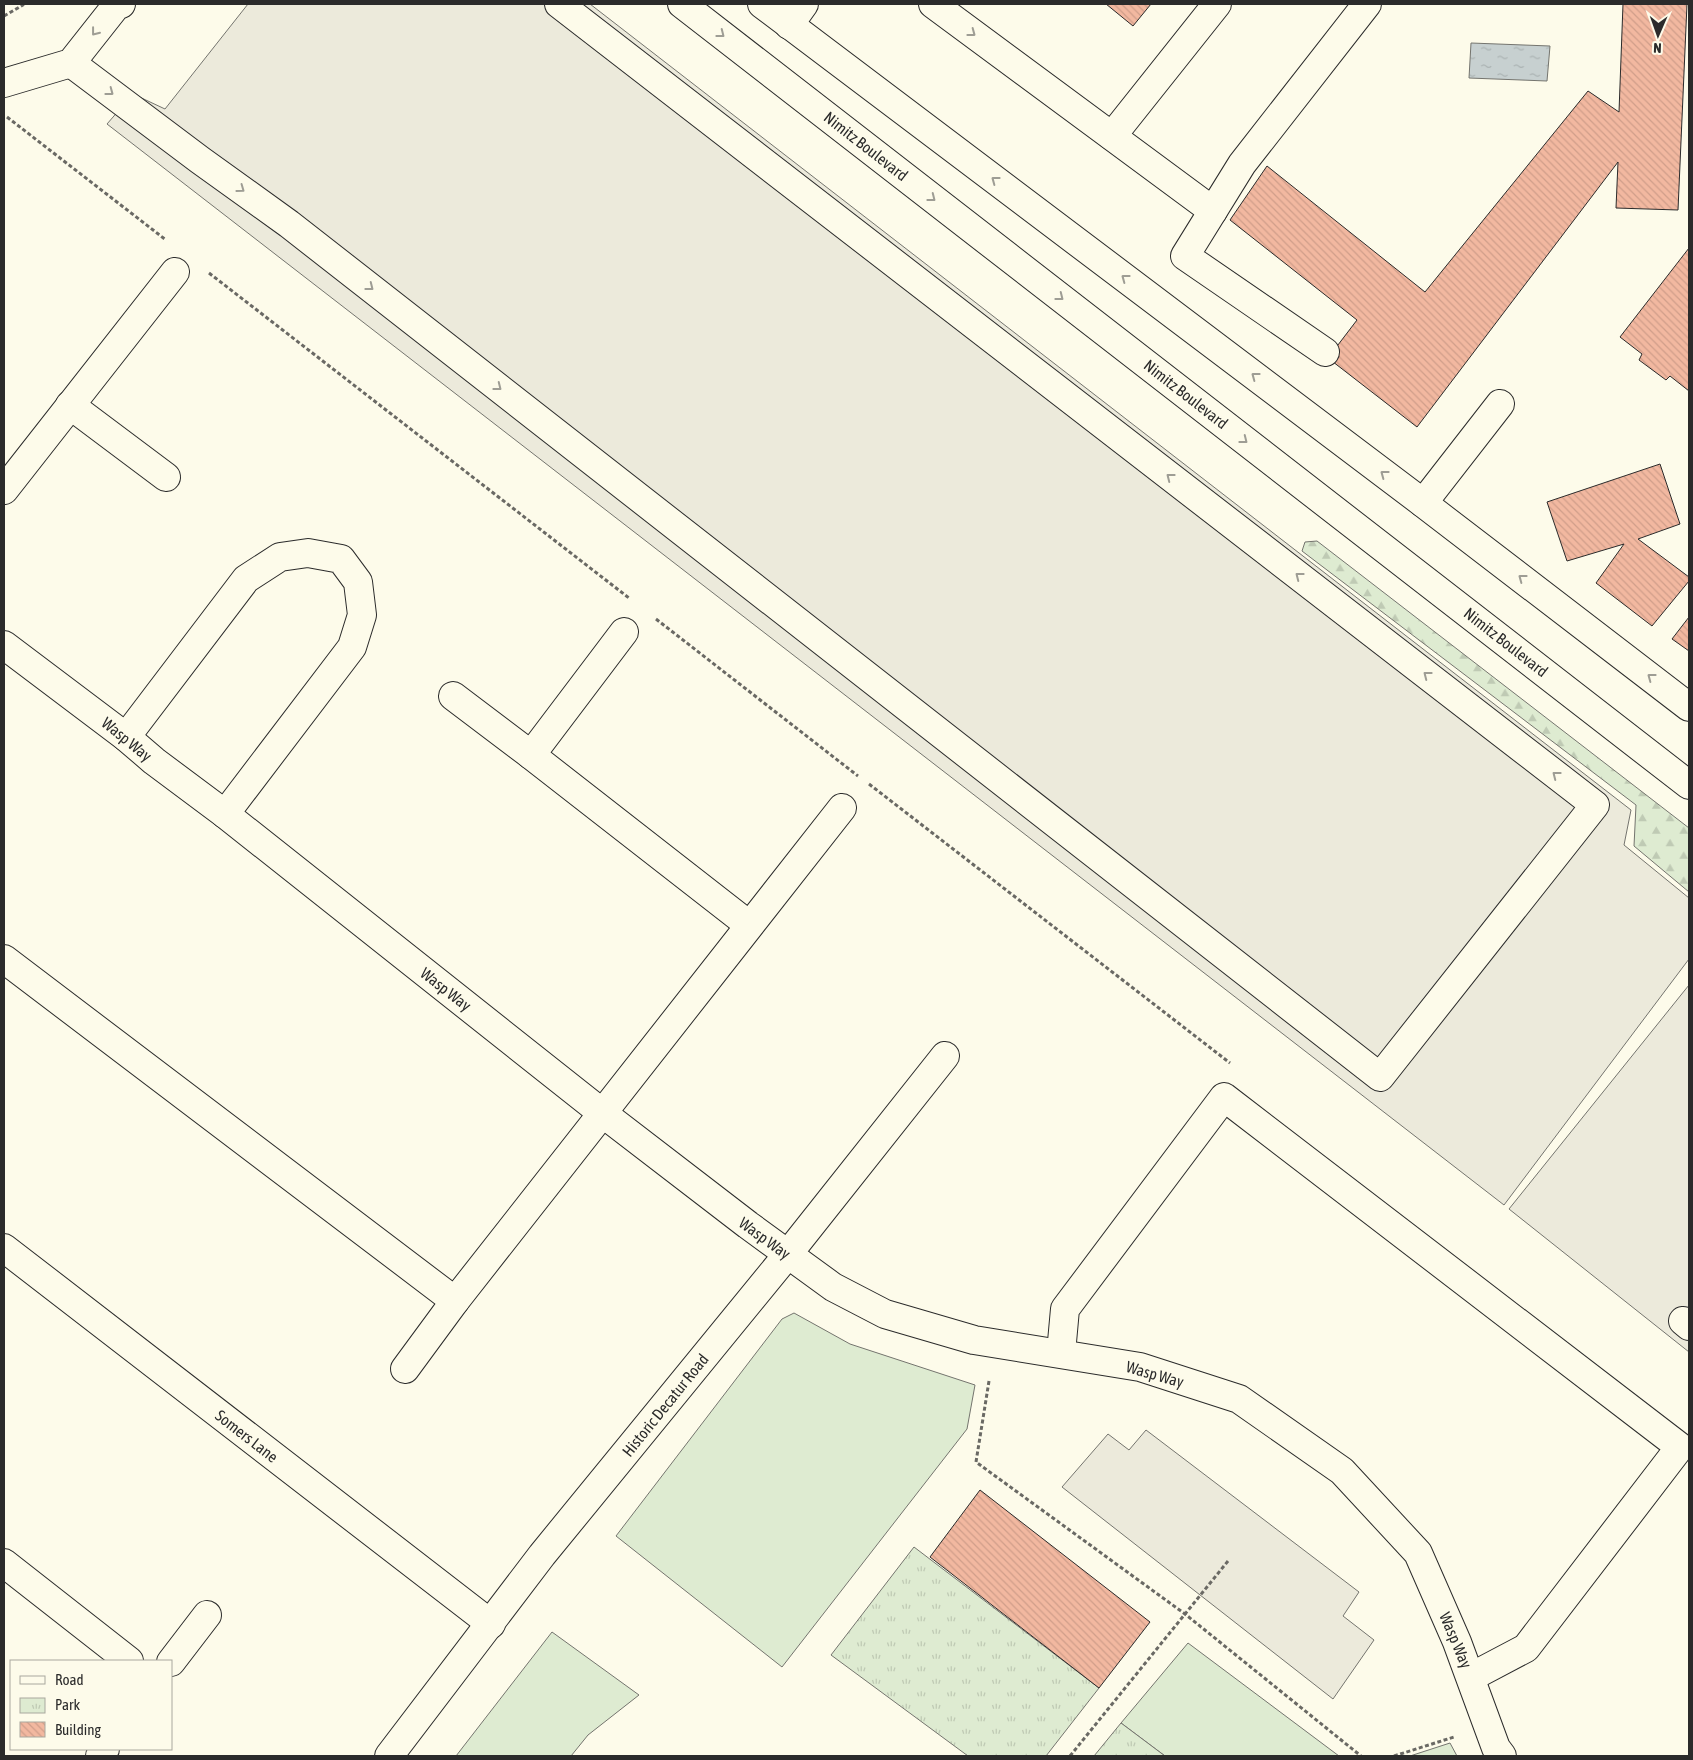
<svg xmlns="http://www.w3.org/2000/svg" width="1693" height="1760" font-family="'Asap Condensed',sans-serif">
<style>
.grass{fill:#deebd1;stroke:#74746e}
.forest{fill:url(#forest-firs);stroke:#74746e}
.park{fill:url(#park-tufts);stroke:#74746e}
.parking{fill:#eceadb;stroke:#74746e}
.water{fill:url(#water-ripples);stroke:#74746e}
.building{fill:url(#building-back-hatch);stroke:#2b2b2b}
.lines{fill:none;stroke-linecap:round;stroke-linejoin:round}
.minor-casing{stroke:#2b2b2b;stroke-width:30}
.major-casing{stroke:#2b2b2b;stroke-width:30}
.path{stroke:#6a6964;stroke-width:3;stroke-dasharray:4 2.5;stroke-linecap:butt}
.minor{stroke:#fdfbea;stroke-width:28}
.major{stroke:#fdfbea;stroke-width:28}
.oneway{stroke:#9e9d94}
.labels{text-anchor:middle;stroke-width:4;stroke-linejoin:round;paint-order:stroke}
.street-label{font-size:16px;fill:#2b2b2b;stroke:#fdfbea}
</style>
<defs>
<pattern id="forest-firs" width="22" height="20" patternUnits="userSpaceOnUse" patternTransform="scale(1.25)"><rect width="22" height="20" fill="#deebd1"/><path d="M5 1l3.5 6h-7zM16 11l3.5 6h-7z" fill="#bfcab4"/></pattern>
<pattern id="park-tufts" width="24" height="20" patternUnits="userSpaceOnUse" patternTransform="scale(1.25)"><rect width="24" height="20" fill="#deebd1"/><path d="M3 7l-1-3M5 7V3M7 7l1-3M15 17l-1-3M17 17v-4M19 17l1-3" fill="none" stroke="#bfcab4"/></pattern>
<pattern id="water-ripples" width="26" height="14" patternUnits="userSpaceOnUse" patternTransform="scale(1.25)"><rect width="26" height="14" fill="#c7d0d0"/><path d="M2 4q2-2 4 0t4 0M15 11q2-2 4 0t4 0" fill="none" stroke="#abb3b3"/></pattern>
<pattern id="building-back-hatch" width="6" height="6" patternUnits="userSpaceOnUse" patternTransform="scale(1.25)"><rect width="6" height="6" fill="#f2b8a0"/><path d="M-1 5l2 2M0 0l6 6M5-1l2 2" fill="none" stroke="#d09e8a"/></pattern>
</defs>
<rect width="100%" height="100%" fill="#fdfbea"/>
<g class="grass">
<path d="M794,1313L850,1344L975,1385L967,1429L782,1667L616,1536L782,1319Z"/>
<path d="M552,1632L639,1695L588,1735L571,1756H456Z"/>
<path d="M1188,1643L1339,1756H1165L1121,1723Z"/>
<path d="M1450,1743L1457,1756H1410Z"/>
</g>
<path class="forest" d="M1317,541L1689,828V892L1634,846L1636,805L1302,551L1305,542Z"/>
<g class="park">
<path d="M914,1547L1099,1688L1046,1756H968L831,1655Z"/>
<path d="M1121,1723L1165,1756H1094Z"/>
</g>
<g class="parking">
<path d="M248,4H590L1631,810L1624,845L1689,898V959L1504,1205L107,124L133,94L165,109Z"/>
<path d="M1689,985V1352L1509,1209Z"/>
<path d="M1146,1430L1359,1592L1343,1616L1374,1640L1333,1699L1062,1487L1108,1434L1129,1450Z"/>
</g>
<path class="water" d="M1471,43L1550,46L1547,81L1469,78Z"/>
<g class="building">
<path d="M1106,4H1151L1133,26Z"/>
<path d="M1623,4H1687L1678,210L1616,208L1618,162L1417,427L1328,358L1357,320L1230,220L1267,166L1425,292L1588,91L1619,112Z"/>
<path d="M1689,248V391L1670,376L1666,380L1639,360L1642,354L1620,337Z"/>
<path d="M1660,464L1680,524L1638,539L1689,577V581L1652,626L1596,583L1624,544L1567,561L1547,502Z"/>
<path d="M1689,617V651L1672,639Z"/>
<path d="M980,1490L1150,1622L1099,1688L930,1557Z"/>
</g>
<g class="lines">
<g class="minor-casing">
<g id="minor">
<path d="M933,4L1213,211"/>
<path d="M789,25L804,4"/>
<path d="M71,63L200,160L289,224L1380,1077L1595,805L559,4"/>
<path d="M4,83L71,63L116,6L121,4"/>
<path d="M1112,136L1217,4"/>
<path d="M1325,352L1185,256L1242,164L1367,4"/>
<path d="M70,405L166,477"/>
<path d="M4,490L175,272"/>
<path d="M1423,503L1500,404"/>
<path d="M4,645L126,737L154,761L225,814L601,1112L748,1225L833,1287L885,1314L974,1340L1140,1367L1239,1399L1342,1471L1418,1553L1457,1642L1496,1748L1502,1756"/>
<path d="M453,696L531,755L749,925"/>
<path d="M126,737L246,579L280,557L308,553L341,559L358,582L362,615L352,647L225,814"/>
<path d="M531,755L624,632"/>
<path d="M4,959L455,1301L842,808"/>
<path d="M4,1248L491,1624"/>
<path d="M1683,1321L1689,1326"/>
<path d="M1061,1353L1065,1309L1224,1097L1680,1447L1526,1648L1471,1677"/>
<path d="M405,1369L455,1301"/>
<path d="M4,1563L129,1661"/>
<path d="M171,1662L207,1615"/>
<path d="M100,1756L105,1749"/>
<path d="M389,1756L542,1555L788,1254L945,1056"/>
</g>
</g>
<g class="major-casing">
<g id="major">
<path d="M682,4L1689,785"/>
<path d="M762,4L1423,503L1689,707"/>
</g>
</g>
<g class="path">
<path d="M4,16L23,5L22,4"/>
<path d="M7,117L166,240"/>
<path d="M209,273L629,598"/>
<path d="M656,619L858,776"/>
<path d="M869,784L1230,1063"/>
<path d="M989,1381L976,1462L1185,1614L1361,1756"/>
<path d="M1070,1756L1228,1561"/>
<path d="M1394,1756L1454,1737"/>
</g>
<use href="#minor" class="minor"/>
<use href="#major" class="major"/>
</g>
<defs><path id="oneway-chevron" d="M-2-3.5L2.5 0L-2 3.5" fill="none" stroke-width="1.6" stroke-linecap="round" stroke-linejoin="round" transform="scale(1.25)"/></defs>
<g class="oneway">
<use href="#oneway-chevron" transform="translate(95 32) rotate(128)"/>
<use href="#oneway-chevron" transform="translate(972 33) rotate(37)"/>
<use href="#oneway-chevron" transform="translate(721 34) rotate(38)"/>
<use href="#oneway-chevron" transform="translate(110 92) rotate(37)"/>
<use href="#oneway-chevron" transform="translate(995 180) rotate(-143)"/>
<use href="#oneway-chevron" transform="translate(241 189) rotate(36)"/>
<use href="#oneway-chevron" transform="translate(932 198) rotate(38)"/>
<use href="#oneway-chevron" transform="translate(1125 278) rotate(-143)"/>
<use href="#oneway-chevron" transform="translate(370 287) rotate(38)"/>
<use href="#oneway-chevron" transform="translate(1060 297) rotate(38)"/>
<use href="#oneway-chevron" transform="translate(1255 376) rotate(-143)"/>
<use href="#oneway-chevron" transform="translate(498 387) rotate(38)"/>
<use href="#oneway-chevron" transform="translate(1244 440) rotate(38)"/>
<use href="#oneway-chevron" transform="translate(1384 474) rotate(-143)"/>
<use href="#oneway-chevron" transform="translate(1170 477) rotate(-142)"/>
<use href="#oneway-chevron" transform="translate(1299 576) rotate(-142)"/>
<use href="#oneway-chevron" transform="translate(1522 578) rotate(-143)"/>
<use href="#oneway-chevron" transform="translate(1427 675) rotate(-142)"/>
<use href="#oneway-chevron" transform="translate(1651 677) rotate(-143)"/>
<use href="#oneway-chevron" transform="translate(1556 775) rotate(-142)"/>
</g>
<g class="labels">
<g class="street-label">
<text transform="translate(866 146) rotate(38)" y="6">Nimitz Boulevard</text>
<text transform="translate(1186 394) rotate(38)" y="6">Nimitz Boulevard</text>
<text transform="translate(1506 642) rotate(38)" y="6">Nimitz Boulevard</text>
<text transform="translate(127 739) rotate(39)" y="6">Wasp Way</text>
<text transform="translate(446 989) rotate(38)" y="6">Wasp Way</text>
<text transform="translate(765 1238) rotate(36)" y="6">Wasp Way</text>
<text transform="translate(1155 1374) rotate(16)" y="6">Wasp Way</text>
<text transform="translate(665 1405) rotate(-51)" y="6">Historic Decatur Road</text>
<text transform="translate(247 1436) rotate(38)" y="6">Somers Lane</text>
<text transform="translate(1456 1640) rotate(67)" y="6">Wasp Way</text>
</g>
</g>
<rect width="1693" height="1760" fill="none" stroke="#2b2b2b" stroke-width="10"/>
<rect x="10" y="1660" width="162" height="90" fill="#fdfbea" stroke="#a9a89e"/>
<rect x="20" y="1676" width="25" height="8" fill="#fdfbea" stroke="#a9a89e"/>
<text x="55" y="1685" font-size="15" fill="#2b2b2b">Road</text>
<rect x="20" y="1698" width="25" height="15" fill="url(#park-tufts)" stroke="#a9a89e"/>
<text x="55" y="1710" font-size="15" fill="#2b2b2b">Park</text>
<rect x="20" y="1722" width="25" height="15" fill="url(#building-back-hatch)" stroke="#a9a89e"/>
<text x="55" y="1735" font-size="15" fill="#2b2b2b">Building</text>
<g transform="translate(1658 35) rotate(182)" stroke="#fdfbea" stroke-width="4" paint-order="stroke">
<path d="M0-4L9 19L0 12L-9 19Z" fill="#2b2b2b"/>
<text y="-8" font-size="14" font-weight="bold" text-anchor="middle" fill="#2b2b2b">N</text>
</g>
</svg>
